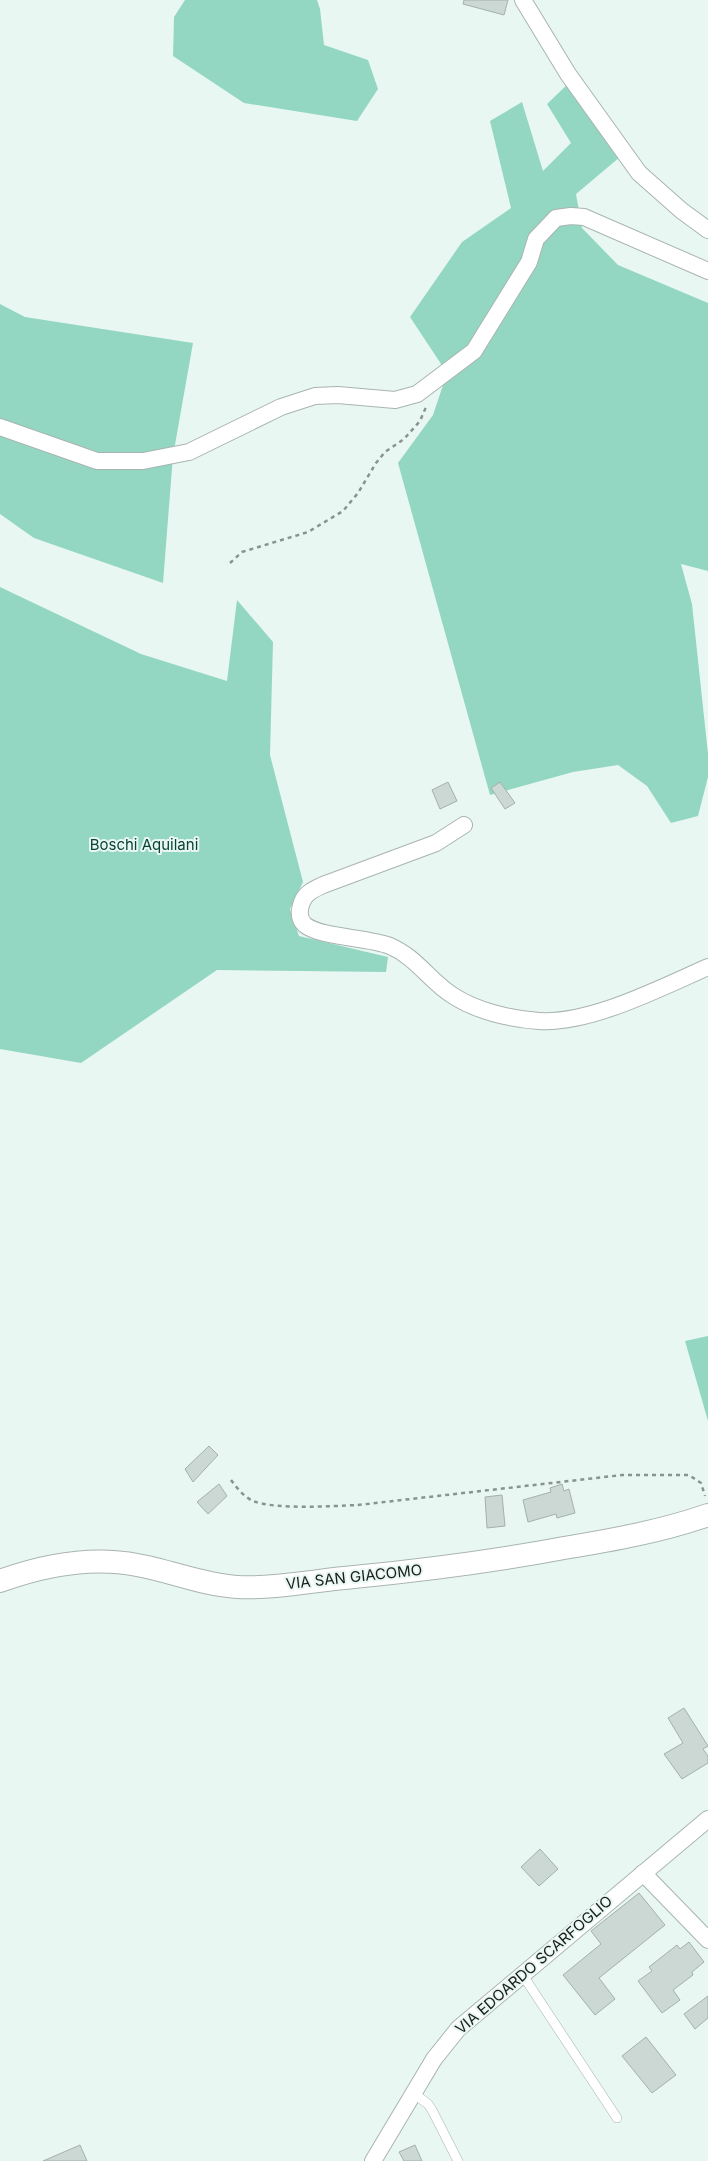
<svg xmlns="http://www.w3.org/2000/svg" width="708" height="2161" font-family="Inter,sans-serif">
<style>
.green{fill:#93d7c2}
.building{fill:#cbd8d4;stroke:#a4b0ac}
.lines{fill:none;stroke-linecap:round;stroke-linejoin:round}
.lane-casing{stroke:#a8b4b0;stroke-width:10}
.street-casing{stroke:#a8b4b0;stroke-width:18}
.secondary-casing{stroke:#a8b4b0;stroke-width:24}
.path{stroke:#89938f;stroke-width:2.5;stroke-dasharray:4 4;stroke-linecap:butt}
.lane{stroke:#fff;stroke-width:9}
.street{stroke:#fff;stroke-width:16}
.secondary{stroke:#fff;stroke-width:22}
.labels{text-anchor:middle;stroke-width:4;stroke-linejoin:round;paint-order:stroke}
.park-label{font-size:15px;fill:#094235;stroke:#e9f7f2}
.street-label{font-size:15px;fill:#181d1b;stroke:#e9f7f2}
</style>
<rect width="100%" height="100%" fill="#e9f7f2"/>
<g class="green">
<path d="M185,0H317L320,9L324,45L368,60L378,89L357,121L244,103L173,56L174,17Z"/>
<path d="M571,81L620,157L576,194L582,228L618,265L708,303V571L681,564L692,604L708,754V777L698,816L671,823L647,786L618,765L573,772L490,795L398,463L433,415L447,373L410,317L462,242L511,208L490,121L522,102L543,171L571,143L547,104Z"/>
<path d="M0,304L25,317L193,343L173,456L163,583L34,538L0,514Z"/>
<path d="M0,587L141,654L227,681L237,600L273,642L270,755L303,882L290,909L299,936L388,957L386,972L217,970L81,1063L0,1049Z"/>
<path d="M708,1336V1421L685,1341Z"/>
</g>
<g class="building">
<path d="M464,0H508L504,15L463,4Z"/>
<path d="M448,782L457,801L440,809L432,790Z"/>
<path d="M500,782L515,803L505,809L491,788Z"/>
<path d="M209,1446L218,1455L193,1482L185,1469Z"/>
<path d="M219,1484L227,1496L208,1514L197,1502Z"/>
<path d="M562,1484L564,1491L569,1489L575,1513L557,1518L556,1514L528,1522L523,1500L551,1492L550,1488Z"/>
<path d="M502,1495L505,1526L487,1528L485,1497Z"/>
<path d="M684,1708L708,1746L703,1749L708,1756V1763L682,1779L664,1754L683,1743L668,1718Z"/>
<path d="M540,1849L558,1869L539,1886L521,1867Z"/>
<path d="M639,1893L665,1925L599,1978L615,1999L595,2015L563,1975L601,1944L591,1931Z"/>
<path d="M689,1942L704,1962L692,1972L693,1975L673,1990L680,2000L662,2013L638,1981L652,1971L649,1967L677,1945L680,1949Z"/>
<path d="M708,1996V2018L695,2029L684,2014Z"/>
<path d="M646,2037L676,2075L652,2093L622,2056Z"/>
<path d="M80,2145L87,2161H43Z"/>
<path d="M415,2145L422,2161H404L399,2152Z"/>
</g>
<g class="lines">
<g class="lane-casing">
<g id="lane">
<path d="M522,1974L617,2118"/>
<path d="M413,2093L428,2104L432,2110L458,2161"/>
</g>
</g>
<g class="street-casing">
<g id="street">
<path d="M523,0L568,74L639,173L682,211L708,230"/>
<path d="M0,427L97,461H143L189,452L281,407L315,396L338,395L395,400L417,394L474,351L529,262L536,239L556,218L571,216L584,217L708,271"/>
<path d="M464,825L436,843L323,885C319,887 314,889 310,892C301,898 295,916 305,925C322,938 367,937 390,946C416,957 429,980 452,995C476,1011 510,1019 539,1021C591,1024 660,988 708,967"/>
<path d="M643,1873L708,1940"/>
<path d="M373,2161L434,2059L458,2029L708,1819"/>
</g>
</g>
<g class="secondary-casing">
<path id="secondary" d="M0,1581C44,1565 91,1556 137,1565C171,1571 203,1585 237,1587C273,1589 318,1580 354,1577C425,1570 495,1561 564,1548C613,1540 662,1531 708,1515"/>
</g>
<g class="path">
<path d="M230,563L242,552L308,532L343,511L358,493L376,463L385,452L404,439L420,421L426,407"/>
<path d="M231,1480C237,1488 244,1497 253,1501C276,1510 332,1506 358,1505L622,1475H689L701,1483L705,1496"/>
</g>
<use href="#lane" class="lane"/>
<use href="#street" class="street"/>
<use href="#secondary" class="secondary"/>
</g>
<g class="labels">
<g class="park-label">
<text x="144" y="850">Boschi Aquilani</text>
</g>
<g class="street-label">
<text transform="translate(354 1577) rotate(-6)" y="5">VIA SAN GIACOMO</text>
<text transform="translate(534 1965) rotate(-41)" y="5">VIA EDOARDO SCARFOGLIO</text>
</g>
</g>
</svg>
